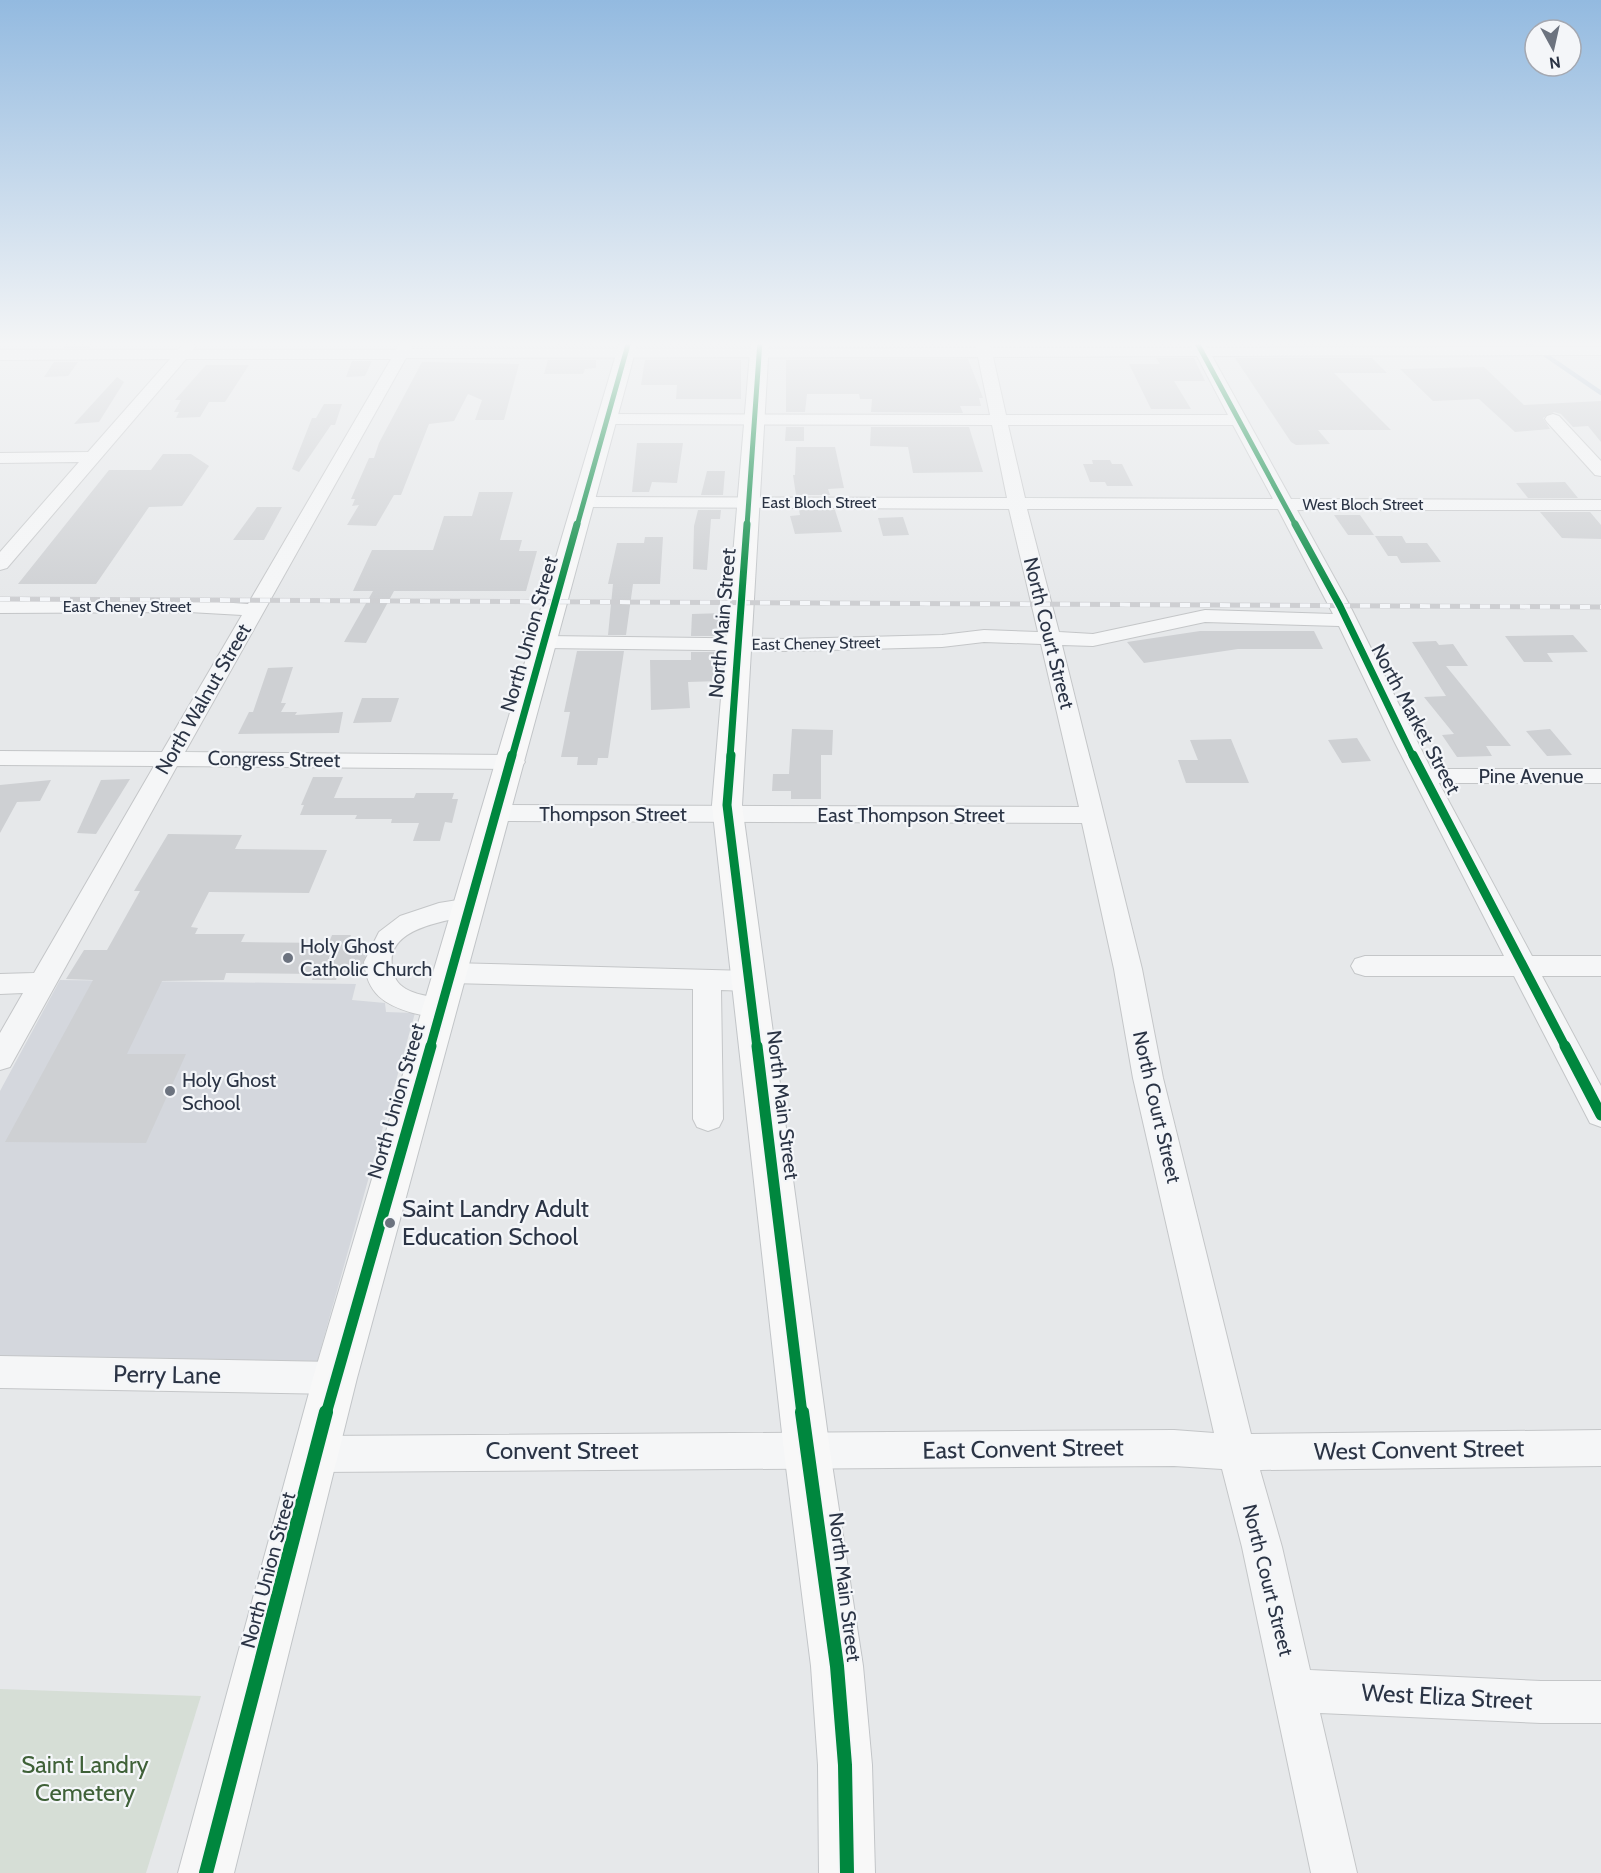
<svg xmlns="http://www.w3.org/2000/svg" width="1601" height="1873" font-family="Cabin,sans-serif">
<style>
.built{fill:#d4d7dd}
.green{fill:#d6ded6}
.lines{fill:none;stroke-linecap:round;stroke-linejoin:round}
.stream{stroke:#b4c4d5;stroke-width:4.5}
.building{fill:#ced0d3}
.minor-casing{stroke:#c4c6c8;stroke-width:2}
.major-casing{stroke:#c2c5c8;stroke-width:2}
.minor{fill:#f5f6f7;fill-rule:evenodd}
.major{fill:#f8f8f8;fill-rule:evenodd}
.rail-casing{stroke:#cecfd2;stroke-width:5}
.rail{stroke:#f4f6f9;stroke-width:4;stroke-dasharray:10;stroke-linecap:butt}
.cycleway-far4-casing{stroke:#f4f6f9;stroke-width:8}
.cycleway-far3-casing{stroke:#f4f6f9;stroke-width:10}
.cycleway-far2-casing{stroke:#f4f6f9;stroke-width:13}
.cycleway-far1-casing{stroke:#f4f6f9;stroke-width:15}
.cycleway-casing{stroke:#f4f6f9;stroke-width:17}
.cycleway-far4{stroke:#00873e;stroke-width:5}
.cycleway-far3{stroke:#00873e;stroke-width:7}
.cycleway-far2{stroke:#00873e;stroke-width:9}
.cycleway-far1{stroke:#00873e;stroke-width:11}
.cycleway{stroke:#00873e;stroke-width:14}
.poi-dot{fill:#6c737f;stroke:#f4f6f9;stroke-width:2}
.labels{text-anchor:middle;stroke-width:4.5;stroke-linejoin:round;paint-order:stroke}
.far-street-label{font-size:16px;fill:#2b3445;stroke:#f4f6f9}
.street-label{font-size:20px;fill:#2b3445;stroke:#f4f6f9}
.poi-label{font-size:20px;fill:#2b3445;stroke:#f4f6f9;text-anchor:start}
.near-poi-label{font-size:24px;fill:#2b3445;stroke:#f4f6f9;text-anchor:start}
.near-street-label{font-size:24px;fill:#2b3445;stroke:#f4f6f9}
.near-park-label{font-size:24px;fill:#3f6138;stroke:#f4f6f9}
</style>
<rect width="100%" height="100%" fill="#e6e8ea"/>
<path class="built" d="M60,980L356,984L352,1000L385,1003L386,1012L415,1013L315,1369L0,1357V1091Z"/>
<path class="green" d="M0,1689L201,1696L146,1873H0Z"/>
<g class="lines">
<path class="stream" d="M1525,341L1601,393"/>
</g>
<g class="building">
<path d="M68,341H94L89,348H63Z"/>
<path d="M553,341H596V346H551Z"/>
<path d="M648,341H742V346H647Z"/>
<path d="M901,341H961L963,346H864L863,342Z"/>
<path d="M1145,341H1185L1187,346H1148Z"/>
<path d="M1224,341H1355L1359,345L1227,346Z"/>
<path d="M1156,358H1194L1205,381H1174L1191,409H1151L1129,364H1160Z"/>
<path d="M1235,358H1372L1387,373H1334L1391,430H1318L1330,444L1296,445L1291,442Z"/>
<path d="M968,359L983,398H979L981,406H960L963,413L871,412L872,399H860L859,394H807L805,412H786V360Z"/>
<path d="M548,360H596V368L585,369L583,374H544Z"/>
<path d="M645,360H741V399H676L677,385H641Z"/>
<path d="M352,361H372L365,376L346,377Z"/>
<path d="M54,362H78L68,376L44,377Z"/>
<path d="M422,362L519,364L504,420H475L482,400L468,394L454,421L429,424L401,495H394L376,526L347,525L359,505L352,506L355,499H351L369,458H374L379,443Z"/>
<path d="M206,365H249L225,402H209L200,417L176,418L179,412H174L181,400H175Z"/>
<path d="M1484,367L1524,405L1601,401V442L1588,426L1573,427L1561,414L1554,412L1543,418L1550,429L1515,432L1479,399L1433,401L1400,369Z"/>
<path d="M117,377L124,382L99,422L74,424Z"/>
<path d="M324,404H342L335,425H331L299,472L292,469L312,418H316Z"/>
<path d="M786,427H804V441H785Z"/>
<path d="M871,427H969L983,472L913,473L908,447L870,446Z"/>
<path d="M637,443H683L677,483L652,482L649,492H632Z"/>
<path d="M796,447H835L844,488L828,489L830,495H796L793,475H795Z"/>
<path d="M163,454H191L209,466L182,506L149,507L96,584H18L109,470H151Z"/>
<path d="M1092,460H1110L1112,464H1122L1133,486H1107L1105,482H1090L1083,464H1093Z"/>
<path d="M707,471H725L723,495H701Z"/>
<path d="M1565,482L1578,498H1528L1516,483Z"/>
<path d="M479,492H513L500,540H522L519,551H537L526,591H394L366,643L344,642L373,591H353L372,550H433L444,516H472Z"/>
<path d="M257,507H282L264,540H233Z"/>
<path d="M698,510H721L720,519H711L707,570L693,569L694,526Z"/>
<path d="M799,510H835L842,532L795,534L790,516L800,515Z"/>
<path d="M1540,512H1590L1601,525V539L1562,538Z"/>
<path d="M1334,515H1360L1374,535H1348Z"/>
<path d="M903,517L909,535L883,536L878,518Z"/>
<path d="M1375,536H1402L1406,543H1427L1441,562L1401,563L1397,556H1388Z"/>
<path d="M645,537H663L660,584H633L626,635H608L613,584H608L617,543H644Z"/>
<path d="M725,613L724,636H691L692,614Z"/>
<path d="M1200,631H1314L1323,649H1238L1144,663L1127,642Z"/>
<path d="M1573,635L1588,652L1547,653L1553,662H1524L1505,636Z"/>
<path d="M1436,641L1439,645L1453,644L1468,666H1446L1511,746H1486L1492,756L1457,757L1442,735L1454,734L1424,697L1446,696L1412,642Z"/>
<path d="M577,651H624L608,758H598L597,765H577L578,757H561L570,712H564Z"/>
<path d="M691,652H723L720,681L688,682L690,708L651,710L650,660H691Z"/>
<path d="M293,667L281,703H286L281,712H297L295,715L343,712L339,733L238,734L249,712H253L268,668Z"/>
<path d="M362,698H399L391,722L353,723Z"/>
<path d="M792,729L833,730L832,755H821V799H791V791H772L773,774H789Z"/>
<path d="M1550,729L1572,755L1547,756L1526,731Z"/>
<path d="M1357,738L1371,761L1342,763L1328,740Z"/>
<path d="M1231,739L1249,783H1186L1178,760H1198L1190,740Z"/>
<path d="M313,777H343L334,798H414L416,793H454L452,799H458L452,823L445,822L440,841H413L419,823H391L392,819H355L357,815H300L304,805H301Z"/>
<path d="M130,779L96,834L77,833L101,780Z"/>
<path d="M51,780L40,801L17,802L0,833V785Z"/>
<path d="M168,834L242,835L235,849L327,850L309,893L209,892L191,927L198,928L195,934H245L241,942L329,943L332,935H351L348,942H364L367,952L362,966L354,975L338,974L336,980H312L314,974L226,973L224,980L162,981L127,1054H186L146,1143L5,1142L93,980L66,979L84,950H107L140,891H134Z"/>
</g>
<g class="lines">
<g class="minor-casing">
<g id="minor">
<path d="M401,341H415L411,349L976,348L975,341H989L991,348H1192L1189,341H1203L1207,348L1601,347V355L1212,356L1291,499L1601,500V510H1297L1350,606L1431,769H1601V783H1439L1532,956H1601V976H1542L1601,1086V1127L1590,1123L1514,976H1365L1355,973L1351,966L1355,959L1365,956H1504L1394,741L1339,626L1205,622L1093,646L1062,645L1142,969L1163,1078L1251,1434L1601,1430V1466L1260,1470L1282,1547L1310,1670L1541,1681H1601V1723H1541L1320,1713L1357,1873H1311L1242,1547L1222,1469L1174,1466L317,1472L304,1467L298,1454L304,1441L317,1436L1174,1430L1214,1433L1133,1078L1114,969L1082,823L497,821L488,818L485,813L488,808L497,805L1079,807L1041,644L984,642L942,647L789,651L546,648L539,646L536,642L539,638L546,636L789,639L942,635L984,630L1038,632L1009,509L584,507L575,502L584,497L1007,498L992,425L607,424L599,419L607,414L990,415L978,357L406,358L185,752L513,755L521,757L525,762L521,767L513,769L177,766L10,1067L0,1070V1033L23,993L0,994V974L34,973L154,766L0,765V751L162,752L242,615L189,612L0,613V601L189,600L248,604L391,359H186L7,568L0,570V552L79,462L0,463V453L88,452L170,359L0,360V350H177L189,342L196,346L193,350H396ZM1197,356L1228,415H1006L993,357ZM1008,425H1233L1273,499L1025,498ZM1027,509H1278L1333,614L1205,610L1093,634L1059,632Z"/>
<path d="M1553,414L1559,416L1601,461V476L1595,475L1547,422L1545,419L1547,416Z"/>
<path d="M470,898L479,901L483,907L479,913C453,921 386,925 392,966C394,977 396,983 406,989C419,997 437,996 451,1001L455,1008L451,1015C438,1019 426,1016 413,1013C384,1005 367,993 364,962L379,932L400,916L439,903Z"/>
<path d="M451,963L749,971L759,974L763,981L759,988L749,991L721,990L723,1119L719,1127L708,1131L697,1127L693,1119V989L451,983L441,980L437,973L441,966Z"/>
<path d="M0,1356L335,1362L348,1366L353,1378L348,1390L335,1394L0,1388Z"/>
</g>
</g>
<g class="major-casing">
<g id="major">
<path d="M620,341H638L357,1378L234,1873H178L313,1378Z"/>
<path d="M751,341H769L742,805L830,1451L863,1666L872,1765L875,1873H819L818,1765L811,1666L784,1451L712,805Z"/>
</g>
</g>
<use href="#minor" class="minor"/>
<use href="#major" class="major"/>
<g class="rail-casing">
<path id="rail" d="M0,599L1601,607"/>
</g>
<use href="#rail" class="rail"/>
<g class="cycleway-far4-casing">
<g id="cycleway-far4">
<path d="M1196,341L1296,526"/>
<path d="M577,526L629,341"/>
<path d="M747,526L760,341"/>
</g>
</g>
<g class="cycleway-far3-casing">
<g id="cycleway-far3">
<path d="M1295,524L1340,606L1413,757"/>
<path d="M512,757L577,524"/>
<path d="M730,757L747,524"/>
</g>
</g>
<g class="cycleway-far2-casing">
<g id="cycleway-far2">
<path d="M731,755L727,805L757,1048"/>
<path d="M1413,755L1566,1048"/>
<path d="M430,1048L512,755"/>
</g>
</g>
<g class="cycleway-far1-casing">
<g id="cycleway-far1">
<path d="M757,1046L802,1414"/>
<path d="M1565,1046L1601,1115"/>
<path d="M326,1414L431,1046"/>
</g>
</g>
<g class="cycleway-casing">
<g id="cycleway">
<path d="M802,1412L837,1666L845,1765L847,1873"/>
<path d="M206,1873L326,1412"/>
</g>
</g>
<use href="#cycleway-far4" class="cycleway-far4"/>
<use href="#cycleway-far3" class="cycleway-far3"/>
<use href="#cycleway-far2" class="cycleway-far2"/>
<use href="#cycleway-far1" class="cycleway-far1"/>
<use href="#cycleway" class="cycleway"/>
</g>
<linearGradient id="sky" x2="0" y2="1"><stop stop-color="#93bae0"/><stop offset="0.57" stop-color="#f4f5f6"/><stop offset="1" stop-color="#f4f5f6" stop-opacity="0"/></linearGradient>
<rect width="1601" height="603" fill="url(#sky)"/>
<g class="poi-dot">
<circle cx="288" cy="958" r="6"/>
<circle cx="170" cy="1091" r="6"/>
<circle cx="390" cy="1223" r="6"/>
</g>
<g class="labels">
<g class="far-street-label">
<text x="819" y="508">East Bloch Street</text>
<text x="1363" y="510">West Bloch Street</text>
<text x="127" y="612">East Cheney Street</text>
<text transform="translate(816 643) rotate(-1)" y="6">East Cheney Street</text>
</g>
<g class="street-label">
<text transform="translate(722 623) rotate(-85)" y="7">North Main Street</text>
<text transform="translate(1049 633) rotate(76)" y="7">North Court Street</text>
<text transform="translate(529 634) rotate(-74)" y="7">North Union Street</text>
<text transform="translate(203 699) rotate(-60)" y="7">North Walnut Street</text>
<text transform="translate(1416 719) rotate(62)" y="7">North Market Street</text>
<text transform="translate(274 759) rotate(1)" y="7">Congress Street</text>
<text x="1531" y="783">Pine Avenue</text>
<text x="613" y="821">Thompson Street</text>
<text x="911" y="822">East Thompson Street</text>
<text transform="translate(396 1101) rotate(-74)" y="7">North Union Street</text>
<text transform="translate(783 1105) rotate(83)" y="7">North Main Street</text>
<text transform="translate(1157 1107) rotate(77)" y="7">North Court Street</text>
<text transform="translate(268 1570) rotate(-75)" y="7">North Union Street</text>
<text transform="translate(1268 1580) rotate(76)" y="7">North Court Street</text>
<text transform="translate(845 1587) rotate(83)" y="7">North Main Street</text>
</g>
<g class="poi-label">
<text x="300" y="953">Holy Ghost<tspan x="300" dy="23">Catholic Church</tspan></text>
<text x="182" y="1087">Holy Ghost<tspan x="182" dy="23">School</tspan></text>
</g>
<g class="near-poi-label">
<text x="402" y="1217">Saint Landry Adult<tspan x="402" dy="28">Education School</tspan></text>
</g>
<g class="near-street-label">
<text transform="translate(167 1375) rotate(1)" y="8">Perry Lane</text>
<text transform="translate(1023 1449) rotate(-1)" y="8">East Convent Street</text>
<text transform="translate(1419 1450) rotate(-1)" y="8">West Convent Street</text>
<text x="562" y="1459">Convent Street</text>
<text transform="translate(1447 1697) rotate(3)" y="8">West Eliza Street</text>
</g>
<g class="near-park-label">
<text x="85" y="1773">Saint Landry<tspan x="85" dy="28">Cemetery</tspan></text>
</g>
</g>
<g transform="translate(1553 48) rotate(172)"><circle r="28" fill="#f4f6f9" stroke="#a4a8b1" stroke-width="1.5"/>
<path d="M0-4.5L10 22L0 15L-10 22Z" fill="#6c737f"/>
<text y="-9" font-size="16" font-weight="bold" text-anchor="middle" fill="#2b3445">N</text>
</g>
</svg>
